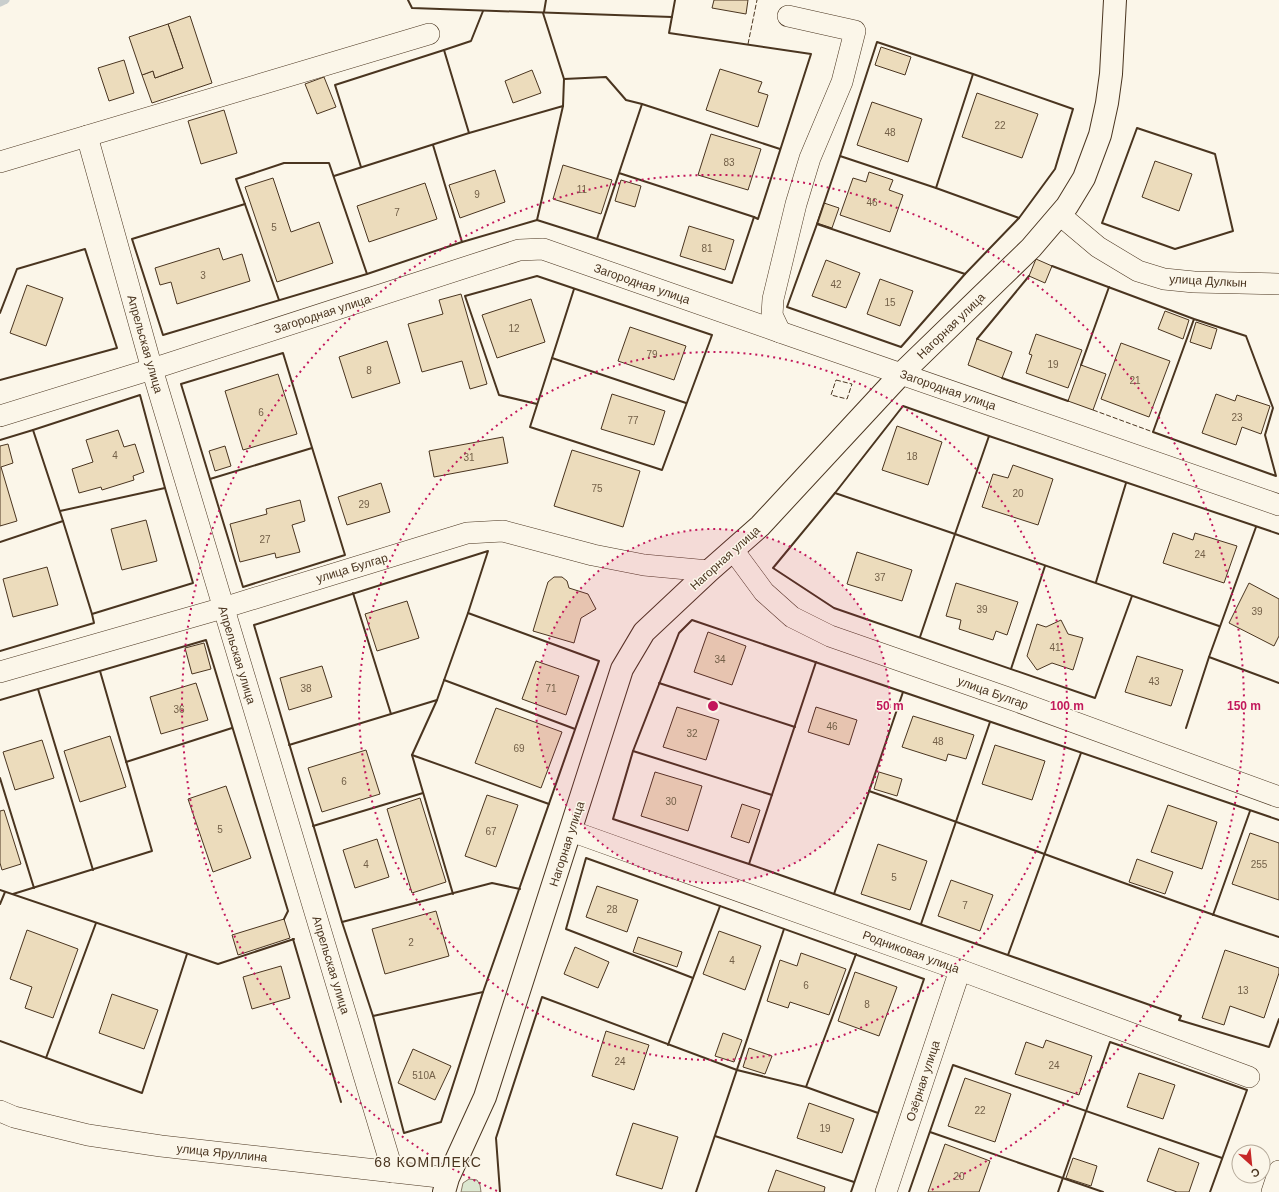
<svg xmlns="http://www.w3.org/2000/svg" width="1279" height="1192" font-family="Arial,sans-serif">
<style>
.green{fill:#dce7d0;stroke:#887966}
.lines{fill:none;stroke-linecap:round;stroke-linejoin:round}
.stream{stroke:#c9cecd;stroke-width:7}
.building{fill:#ecdcbc;stroke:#4a3520}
.minor-casing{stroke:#4a3520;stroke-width:22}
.tertiary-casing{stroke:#4a3520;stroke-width:24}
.minor{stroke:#fbf6e9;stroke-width:21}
.tertiary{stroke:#fbf6e9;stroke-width:22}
.fence{stroke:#4a3520;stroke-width:1;stroke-dasharray:5 2;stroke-linecap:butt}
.wall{stroke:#4a3520;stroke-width:2}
.ring{fill:none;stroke:#c2185b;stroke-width:2;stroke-dasharray:2 4}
.labels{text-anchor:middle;stroke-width:3;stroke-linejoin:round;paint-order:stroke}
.number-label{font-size:10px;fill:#725f47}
.street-label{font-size:12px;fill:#4a3520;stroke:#fbf6e9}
.quarter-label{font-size:14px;letter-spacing:1px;fill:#4a3520;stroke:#fbf6e9}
.centre{fill:#c2185b;stroke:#fbf6e9;stroke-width:2}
.ring-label{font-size:12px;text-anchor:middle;font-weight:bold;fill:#c2185b;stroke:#fbf6e9;stroke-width:3;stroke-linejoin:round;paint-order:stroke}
</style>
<rect width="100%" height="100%" fill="#fbf6e9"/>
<path class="green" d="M469,1179L477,1180L480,1185L481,1192H461L463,1183Z"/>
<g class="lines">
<path class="stream" d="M0,3L6,0"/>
</g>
<g class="building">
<path d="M714,0H748L746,14L712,8Z"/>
<path d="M190,16L212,83L152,103L142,75L153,71L155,78L183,68L168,24Z"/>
<path d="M168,24L183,68L155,78L153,71L142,75L129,37Z"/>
<path d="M881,47L911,57L905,75L875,65Z"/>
<path d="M124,60L134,93L109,101L98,68Z"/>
<path d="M720,69L762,82L758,92L768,95L758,127L706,110Z"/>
<path d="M532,70L541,93L513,103L505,81Z"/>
<path d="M324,77L336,107L317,114L305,84Z"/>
<path d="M977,93L1038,114L1022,158L962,137Z"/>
<path d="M872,102L922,119L908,162L857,145Z"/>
<path d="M224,110L237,153L201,164L188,121Z"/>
<path d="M711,134L761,149L748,190L698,175Z"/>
<path d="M1155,161L1192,174L1179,211L1142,197Z"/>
<path d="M563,165L612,180L601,214L553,199Z"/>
<path d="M495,170L505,202L460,218L449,185Z"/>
<path d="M869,172L893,180L889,190L903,195L890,232L840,215L853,178L866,182Z"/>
<path d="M273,178L291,232L319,222L333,263L277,282L245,187Z"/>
<path d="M621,180L641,186L635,207L615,201Z"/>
<path d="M425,183L437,219L369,242L357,206Z"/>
<path d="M824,203L839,208L832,228L817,223Z"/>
<path d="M689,226L734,240L725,270L680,256Z"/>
<path d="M219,248L223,260L242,254L250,281L177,304L171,282L160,285L155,268Z"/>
<path d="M1036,259L1052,266L1045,283L1029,276Z"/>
<path d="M826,260L860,273L846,308L812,296Z"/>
<path d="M880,279L913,291L900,326L867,314Z"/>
<path d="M27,285L63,298L46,346L10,333Z"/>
<path d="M461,294L487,384L470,389L462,361L422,372L408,324L443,314L439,300Z"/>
<path d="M531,299L545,342L497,358L482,315Z"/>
<path d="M1165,311L1189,320L1183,339L1158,329Z"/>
<path d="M1196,322L1217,329L1211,349L1190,342Z"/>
<path d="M630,327L686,346L674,380L618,361Z"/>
<path d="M1036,334L1082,350L1068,388L1026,373L1032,355L1029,354Z"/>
<path d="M977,339L1012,352L1002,378L968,365Z"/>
<path d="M387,341L400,383L352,398L339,357Z"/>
<path d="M1121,343L1170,361L1149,417L1101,399Z"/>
<path d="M1081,365L1106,374L1093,410L1068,401Z"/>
<path d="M278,374L297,434L243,450L225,391Z"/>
<path d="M612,394L665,411L654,445L601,429Z"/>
<path d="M1216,394L1235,401L1237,395L1270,406L1261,434L1242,427L1236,445L1202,433Z"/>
<path d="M897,426L942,442L928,485L882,470Z"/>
<path d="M118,430L124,447L135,444L144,472L133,476L134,480L102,490L101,487L79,493L72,469L93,462L86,440Z"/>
<path d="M503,437L508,463L434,477L429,451Z"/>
<path d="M8,444L13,463L1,467L17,521L0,526V446Z"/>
<path d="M225,446L231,466L215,471L209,451Z"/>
<path d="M572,450L640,471L623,527L554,506Z"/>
<path d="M1013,465L1053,479L1038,525L982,507L993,474L1008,478Z"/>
<path d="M381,483L390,512L347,525L338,497Z"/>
<path d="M300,500L305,521L292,525L300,552L276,558L275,553L240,562L230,524L267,514L266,509Z"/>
<path d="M146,520L157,561L122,570L111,529Z"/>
<path d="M1173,533L1193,540L1195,533L1237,546L1224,583L1163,563Z"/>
<path d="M857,552L912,570L902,601L847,584Z"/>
<path d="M47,567L58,605L13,617L3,579Z"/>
<path d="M554,577H562L567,581L569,588L588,594L596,609L581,618L574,643L533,631L548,582Z"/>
<path d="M956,583L1018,602L1007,635L996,631L993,640L959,629L961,620L946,616Z"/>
<path d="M1249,583L1279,599V636L1274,646L1229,623Z"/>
<path d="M407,601L419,638L377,651L365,614Z"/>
<path d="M1061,620L1068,634L1083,638L1073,670L1052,663L1037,670L1027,656L1037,624L1046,627Z"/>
<path d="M708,632L746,646L732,685L694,672Z"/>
<path d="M204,643L211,669L192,674L185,648Z"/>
<path d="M1137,656L1183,670L1171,706L1125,692Z"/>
<path d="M536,661L579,676L566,715L522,699Z"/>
<path d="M322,666L332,697L289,710L280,678Z"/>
<path d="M196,683L208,720L161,734L150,697Z"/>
<path d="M677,707L719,720L706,760L663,747Z"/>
<path d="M816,707L857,720L849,745L808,732Z"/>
<path d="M496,708L562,732L541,788L475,763Z"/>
<path d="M913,716L974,735L966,759L948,754L946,761L902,747Z"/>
<path d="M110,736L126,787L80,802L64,751Z"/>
<path d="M42,740L54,778L15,790L3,752Z"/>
<path d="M995,745L1045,761L1032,800L982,784Z"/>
<path d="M366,750L380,794L322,812L308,768Z"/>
<path d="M655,772L702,786L688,831L641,816Z"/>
<path d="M879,772L902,779L897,796L874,789Z"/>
<path d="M226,786L251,858L213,872L188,799Z"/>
<path d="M487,795L518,805L496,867L465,856Z"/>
<path d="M420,798L446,882L412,893L387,809Z"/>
<path d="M742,804L760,810L749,843L731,837Z"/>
<path d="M1168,805L1217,822L1202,869L1151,852Z"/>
<path d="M4,810L21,864L2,870L0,863V811Z"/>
<path d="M1250,833L1279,843V900L1232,884Z"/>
<path d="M377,839L389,877L355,888L343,850Z"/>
<path d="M878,844L927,861L910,910L861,894Z"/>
<path d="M1137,859L1173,872L1165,894L1129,882Z"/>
<path d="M951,880L993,895L980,931L938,916Z"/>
<path d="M597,886L638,900L627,932L586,917Z"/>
<path d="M436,911L449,956L385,974L372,929Z"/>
<path d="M284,919L290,938L238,955L232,935Z"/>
<path d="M27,930L78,949L53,1018L25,1008L32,987L10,979Z"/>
<path d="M719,931L761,946L745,990L703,974Z"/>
<path d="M638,937L682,952L677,967L633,952Z"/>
<path d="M575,947L609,962L598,988L564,974Z"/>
<path d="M1225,950L1279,968V973L1264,1018L1230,1006L1224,1025L1202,1018Z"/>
<path d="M801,953L846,969L829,1015L790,1002L788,1008L767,1001L780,960L797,966Z"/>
<path d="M281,966L290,998L252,1009L243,977Z"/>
<path d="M855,972L897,987L879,1036L838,1021Z"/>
<path d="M112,994L158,1010L144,1049L99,1033Z"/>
<path d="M606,1031L649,1045L634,1090L592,1076Z"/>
<path d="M723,1033L742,1040L734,1062L715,1056Z"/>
<path d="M1046,1040L1092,1056L1079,1095L1015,1074L1026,1042L1043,1048Z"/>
<path d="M749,1048L772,1056L765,1074L743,1067Z"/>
<path d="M413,1049L451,1066L435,1100L398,1083Z"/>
<path d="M1139,1073L1175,1085L1163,1119L1127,1107Z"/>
<path d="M965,1078L1011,1094L995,1142L948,1126Z"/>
<path d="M809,1103L854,1119L842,1153L797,1138Z"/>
<path d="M633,1123L678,1137L662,1189L616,1175Z"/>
<path d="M945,1144L990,1161L979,1192H928Z"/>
<path d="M1159,1148L1199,1163L1189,1192H1177L1147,1181Z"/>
<path d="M1073,1158L1097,1166L1091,1186L1066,1178Z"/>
<path d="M776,1170L825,1187L824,1192H768Z"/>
</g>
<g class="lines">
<g class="minor-casing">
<g id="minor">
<path d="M87,136L152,369L393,1172"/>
<path d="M0,162L429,34"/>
<path d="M1060,215L1098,247L1138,271L1164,279L1194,282L1279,284"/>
<path d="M780,332L772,315L773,299L796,204L810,158L842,82L855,31L788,16"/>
<path d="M0,416L152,369L519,250L543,249L780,332L1279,505"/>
<path d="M733,550L764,592L792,617L830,636L1008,698L1279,797"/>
<path d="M0,672L223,608L467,533L503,531L593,555L644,565L709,571"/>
<path d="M571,831L960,970L1249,1077"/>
<path d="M0,1111L14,1117L88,1135L161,1146L448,1178"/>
<path d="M886,1192L960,970"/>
<path d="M1272,1192L1279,1171"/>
</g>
</g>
<g class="tertiary-casing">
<path id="tertiary" d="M444,1192L448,1178L485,1097L622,669L644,632L709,571L760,526L901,374L1031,248L1067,206L1084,178L1100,135L1107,103L1111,74L1115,0"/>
</g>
<use href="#minor" class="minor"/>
<use href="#tertiary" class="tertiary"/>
<g class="fence">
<path d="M748,44L757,0"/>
<path d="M836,380L852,384L847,399L831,395Z"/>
<path d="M1093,410L1153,432"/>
</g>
<g class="wall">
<path d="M408,0L412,8L672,17"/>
<path d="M675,0L669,33L811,54L758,219L754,217"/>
<path d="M544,12L546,0"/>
<path d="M543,13L564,79L563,106"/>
<path d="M973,74L1073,109L1055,169L1019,218"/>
<path d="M564,79L606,77L626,100L642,104L780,149"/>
<path d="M1137,128L1215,154L1233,231L1175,249L1102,223Z"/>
<path d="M469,133L444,50L471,41L483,11"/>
<path d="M433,145L462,242"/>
<path d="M840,156L936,188L1019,218L965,274L817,224Z"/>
<path d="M840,156L877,42L973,74L936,188"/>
<path d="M361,167L335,85L444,50"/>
<path d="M619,173L754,217L732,283L597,239L642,104"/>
<path d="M334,176L469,133L563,106L537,220"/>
<path d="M245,204L132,239L163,335L367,274L462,242L537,220L597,239"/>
<path d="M817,224L787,307L901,347L965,274"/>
<path d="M1052,266L1194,319L1153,432L1276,476L1265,435L1273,408L1246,336L1194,319"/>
<path d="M279,300L236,179L284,163H329L367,274"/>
<path d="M0,313L17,269L85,249L117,348L0,380"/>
<path d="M977,339L1029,276"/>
<path d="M283,353L345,555L243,587L181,384Z"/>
<path d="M552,358L686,403"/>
<path d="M1081,365L1109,287"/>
<path d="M1002,378L1068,401"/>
<path d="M537,404L499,395L465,296L537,276L712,335L662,470L530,427L574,289"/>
<path d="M0,440L33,430L140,395L165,488L193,583L92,614L63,521"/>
<path d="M210,479L312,448"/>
<path d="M835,493L903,406L989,436"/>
<path d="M60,511L165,488"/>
<path d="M1256,527L1209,657L1279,683"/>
<path d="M0,542L63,521L33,430"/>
<path d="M488,551L468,613L599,661L483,992L373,1016L342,922L254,625Z"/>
<path d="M1096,582L1126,483"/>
<path d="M353,593L391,714"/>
<path d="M1132,596L1095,698L834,608L773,568L835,493L955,534L989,436L1279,534"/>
<path d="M468,613L437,700L412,755L549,804"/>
<path d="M920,637L955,534L1219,626"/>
<path d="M0,651L94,623L92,614"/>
<path d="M1011,669L1045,566"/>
<path d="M444,680L575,729"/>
<path d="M659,683L795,727"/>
<path d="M38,689L93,870"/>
<path d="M0,700L206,640L288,911L284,919"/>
<path d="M1186,728L1209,657"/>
<path d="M289,745L437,700"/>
<path d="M633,751L772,795"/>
<path d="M412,755L453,894"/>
<path d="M126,762L232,728"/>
<path d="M0,778L34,888"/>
<path d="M869,791C1006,838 1141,892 1279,937"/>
<path d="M1279,820L692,620L679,633L633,751L613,819L749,864L1167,1011L1181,1016L1179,1020L1269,1047L1279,1019"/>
<path d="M313,826L423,793"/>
<path d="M749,864L816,662"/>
<path d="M0,890L218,964L294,939"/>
<path d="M13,894L152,851L100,671"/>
<path d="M834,894L903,692"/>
<path d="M0,904L5,892"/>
<path d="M1213,915L1250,811"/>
<path d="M342,922L492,883L520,889"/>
<path d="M921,924L990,722"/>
<path d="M293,939L341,1102"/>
<path d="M1008,955L1081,753"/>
<path d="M693,978L566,929L586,858L924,979L851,1192"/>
<path d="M373,1016L404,1133L441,1122L483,992"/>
<path d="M0,1041L142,1093L187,954"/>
<path d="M668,1045L720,906"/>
<path d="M46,1058L96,923"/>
<path d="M806,1087L856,954"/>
<path d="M930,1132L1103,1192"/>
<path d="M715,1136L854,1182"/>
<path d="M500,1192L496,1138L542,997L737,1070L806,1087L878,1113"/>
<path d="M696,1192L784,929"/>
<path d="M909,1192L953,1065L1222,1158"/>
<path d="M1058,1192L1110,1042L1247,1090L1210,1192"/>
</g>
</g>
<circle cx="713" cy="706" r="177" fill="#c2185b" fill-opacity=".12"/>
<g class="ring">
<circle cx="713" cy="706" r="177"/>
<circle cx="713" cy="706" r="354"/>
<path d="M497 1191A531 531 0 1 1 929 1191"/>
</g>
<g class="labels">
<g class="number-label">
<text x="1000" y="129">22</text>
<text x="890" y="136">48</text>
<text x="729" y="166">83</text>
<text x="582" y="193">11</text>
<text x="477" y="198">9</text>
<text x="872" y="206">46</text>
<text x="397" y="216">7</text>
<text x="274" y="231">5</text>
<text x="707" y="252">81</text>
<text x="203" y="279">3</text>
<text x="836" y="288">42</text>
<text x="890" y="306">15</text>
<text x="514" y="332">12</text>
<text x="652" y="358">79</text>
<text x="1053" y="368">19</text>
<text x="369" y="374">8</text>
<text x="1135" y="384">21</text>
<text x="261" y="416">6</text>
<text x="1237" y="421">23</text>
<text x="633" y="424">77</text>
<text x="115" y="459">4</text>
<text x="912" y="460">18</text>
<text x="469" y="461">31</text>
<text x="597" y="492">75</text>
<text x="1018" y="497">20</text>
<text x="364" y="508">29</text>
<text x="265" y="543">27</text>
<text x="1200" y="558">24</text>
<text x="880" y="581">37</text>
<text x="982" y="613">39</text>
<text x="1257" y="615">39</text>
<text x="1055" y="651">41</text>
<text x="720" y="663">34</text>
<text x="1154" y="685">43</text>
<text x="306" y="692">38</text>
<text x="551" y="692">71</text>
<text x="179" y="713">36</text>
<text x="832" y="730">46</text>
<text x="692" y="737">32</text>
<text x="938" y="745">48</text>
<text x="519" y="752">69</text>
<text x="344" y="785">6</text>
<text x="671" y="805">30</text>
<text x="220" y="833">5</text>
<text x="491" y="835">67</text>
<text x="366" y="868">4</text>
<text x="1259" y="868">255</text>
<text x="894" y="881">5</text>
<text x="965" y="909">7</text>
<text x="612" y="913">28</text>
<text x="411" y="946">2</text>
<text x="732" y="964">4</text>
<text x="806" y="989">6</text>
<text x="1243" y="994">13</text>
<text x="867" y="1008">8</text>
<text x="620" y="1065">24</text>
<text x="1054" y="1069">24</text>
<text x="424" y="1079">510А</text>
<text x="980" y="1114">22</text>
<text x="825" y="1132">19</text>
<text x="959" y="1180">20</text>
</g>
<g class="street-label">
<text transform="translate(1208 281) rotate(3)" y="4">улица Дулкын</text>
<text transform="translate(642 284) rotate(19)" y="4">Загородная улица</text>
<text transform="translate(322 314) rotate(-18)" y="4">Загородная улица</text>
<text transform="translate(951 326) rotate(-44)" y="4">Нагорная улица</text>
<text transform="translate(145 344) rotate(74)" y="4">Апрельская улица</text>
<text transform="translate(948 390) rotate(19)" y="4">Загородная улица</text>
<text transform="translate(725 558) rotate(-42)" y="4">Нагорная улица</text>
<text transform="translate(352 568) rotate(-17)" y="4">улица Булгар</text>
<text transform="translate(237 655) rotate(73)" y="4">Апрельская улица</text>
<text transform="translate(993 693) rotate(20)" y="4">улица Булгар</text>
<text transform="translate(567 844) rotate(-72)" y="4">Нагорная улица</text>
<text transform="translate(911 952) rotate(20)" y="4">Родниковая улица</text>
<text transform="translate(331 965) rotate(73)" y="4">Апрельская улица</text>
<text transform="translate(923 1081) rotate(-72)" y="4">Озёрная улица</text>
<text transform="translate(222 1153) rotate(6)" y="4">улица Яруллина</text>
</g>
<g class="quarter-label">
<text x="428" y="1167">68 КОМПЛЕКС</text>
</g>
</g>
<circle cx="713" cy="706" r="6" class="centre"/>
<g class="ring-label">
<text x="890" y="710">50 m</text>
<text x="1067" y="710">100 m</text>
<text x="1244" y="710">150 m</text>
</g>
<g transform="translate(1251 1164) rotate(153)"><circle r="19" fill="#fbf6e9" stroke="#b4a999"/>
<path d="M0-3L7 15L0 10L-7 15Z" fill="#c62828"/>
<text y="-6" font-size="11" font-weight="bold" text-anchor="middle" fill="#4a3520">С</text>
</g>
</svg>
